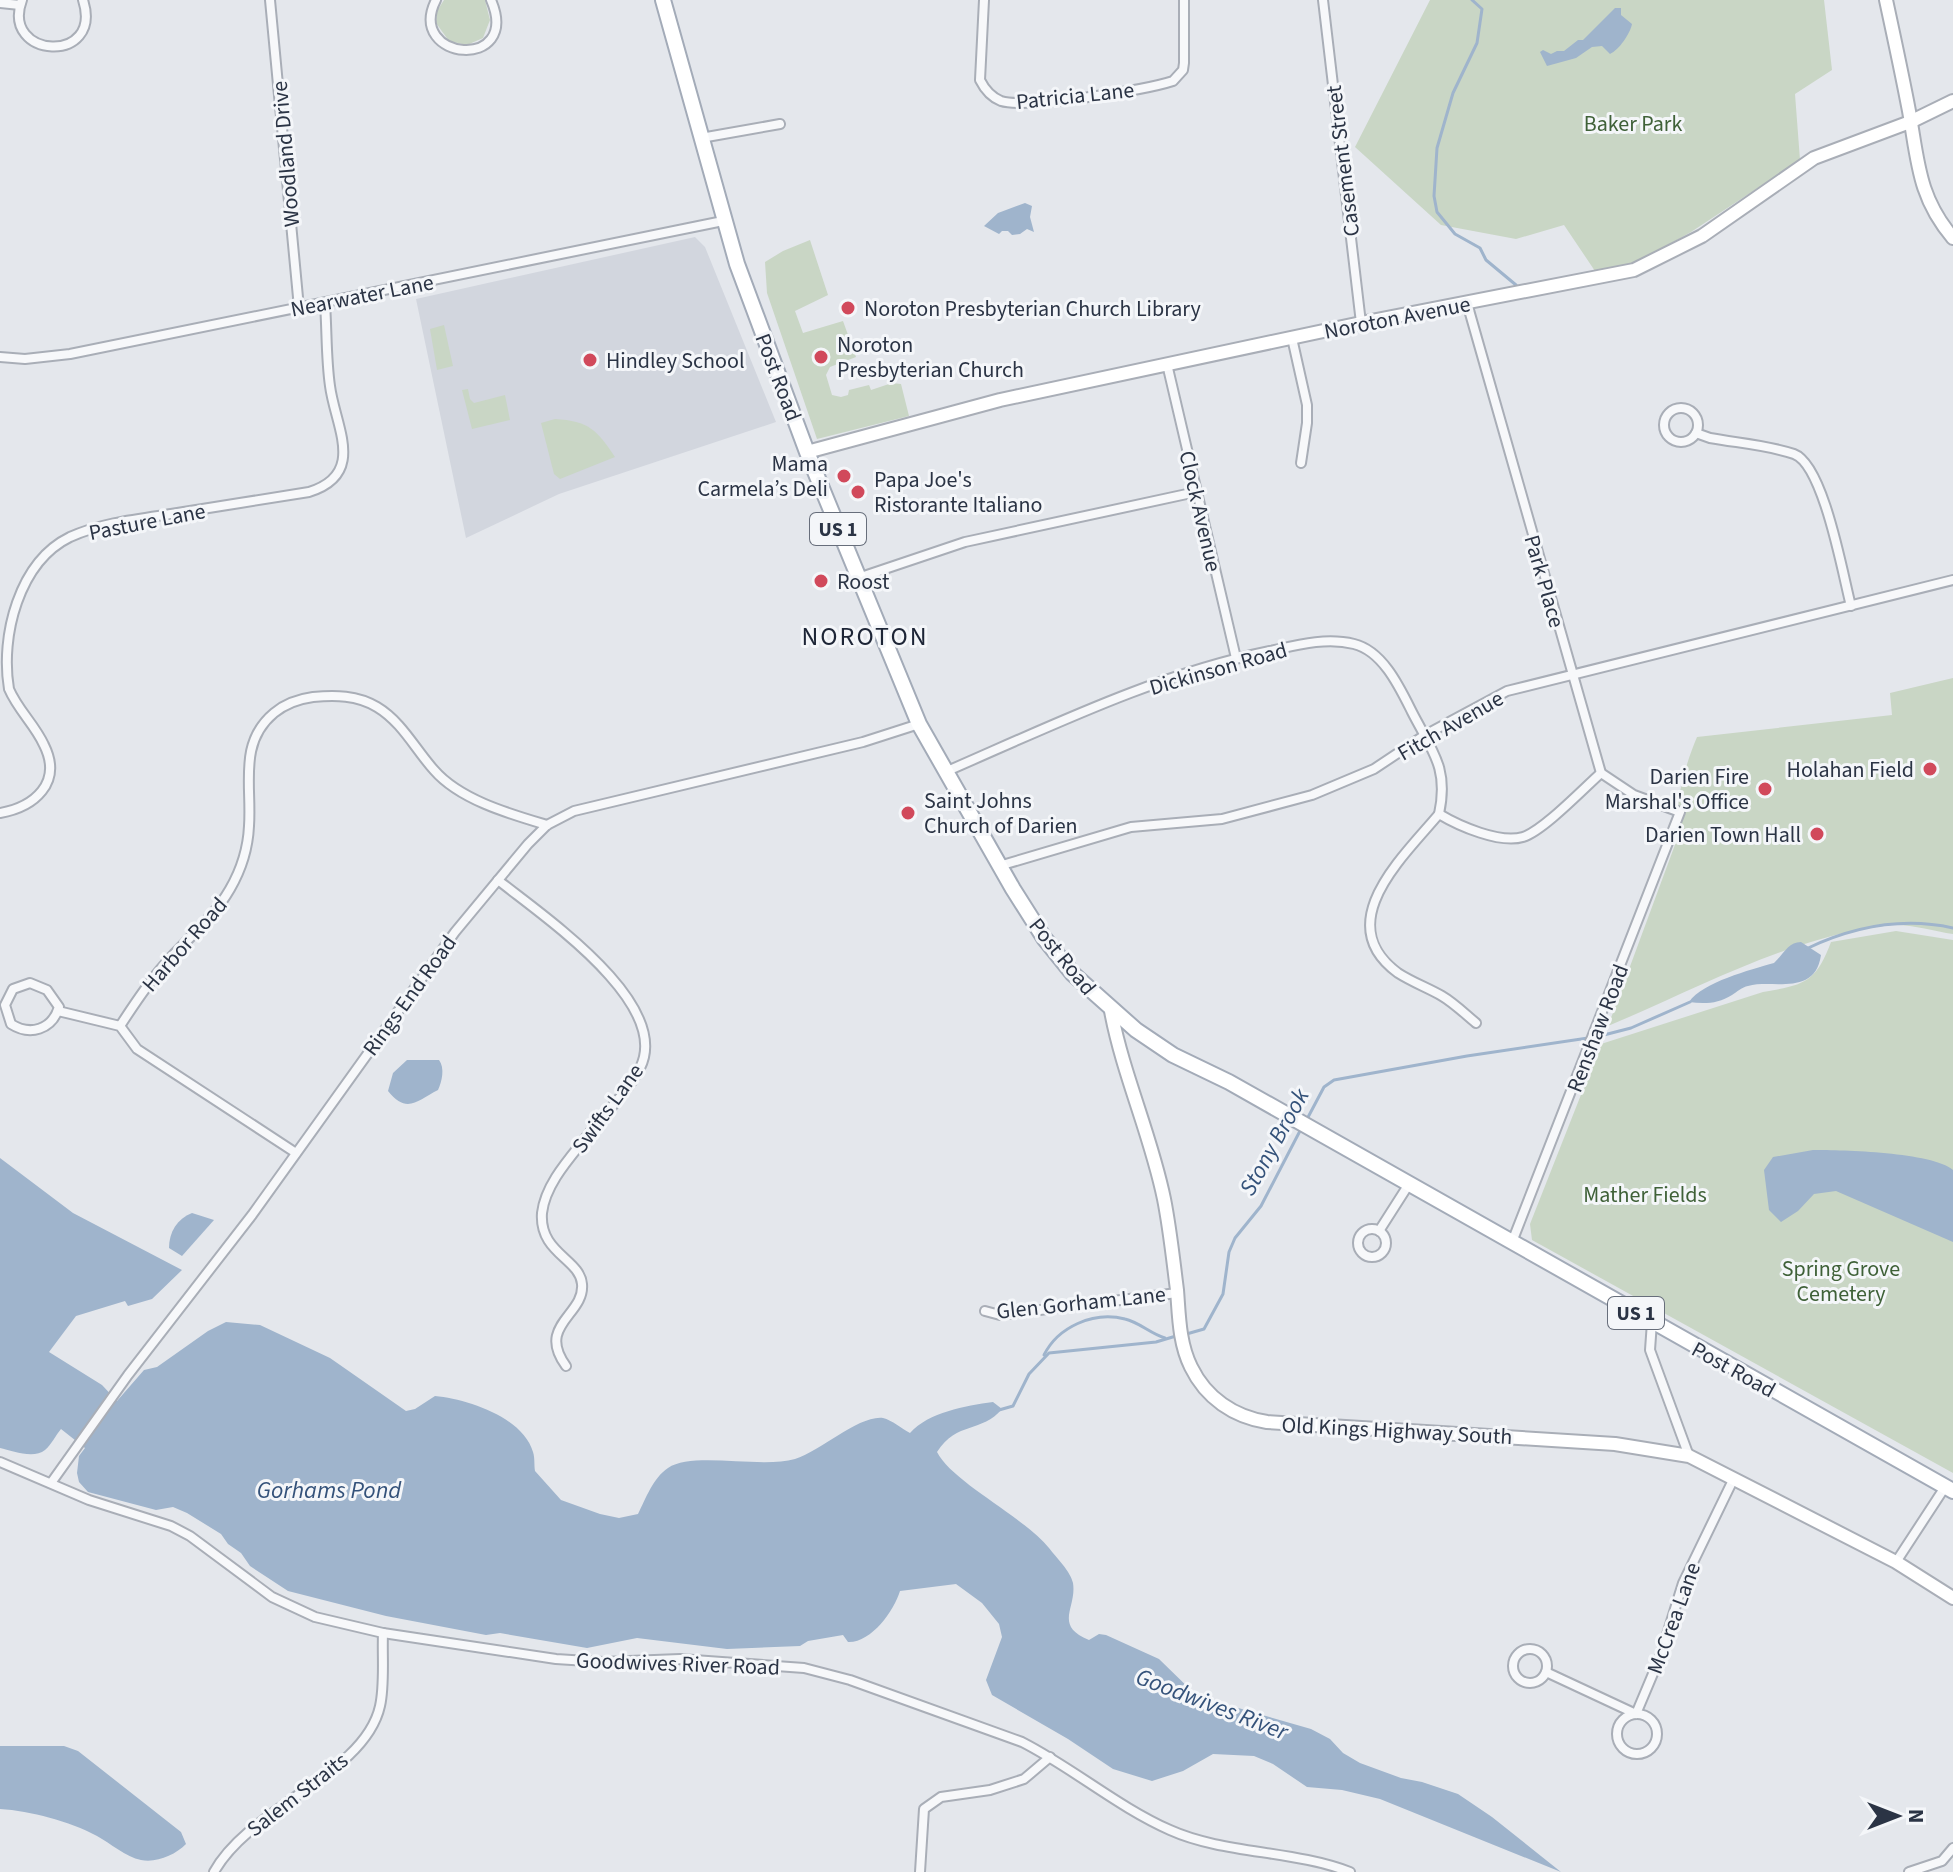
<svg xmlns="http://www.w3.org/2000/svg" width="1953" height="1872" font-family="'Source Sans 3',sans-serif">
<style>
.built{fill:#d2d6de}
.green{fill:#c9d6c5}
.water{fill:#9fb4cc}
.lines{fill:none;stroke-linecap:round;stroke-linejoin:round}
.stream{stroke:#9fb4cc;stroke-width:3}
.street-casing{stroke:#a9aeb7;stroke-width:12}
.secondary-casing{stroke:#a9aeb7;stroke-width:16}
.primary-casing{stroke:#a3abb8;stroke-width:18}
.street{stroke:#f7f8fa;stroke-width:8}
.secondary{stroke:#fff;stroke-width:12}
.primary{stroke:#fff;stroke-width:14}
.poi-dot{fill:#d1495b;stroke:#f4f6f9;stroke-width:3}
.labels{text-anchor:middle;stroke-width:6;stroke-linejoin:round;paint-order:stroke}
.shield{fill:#f4f6f9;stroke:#676e7b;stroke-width:2}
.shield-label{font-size:20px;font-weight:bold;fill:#2b3445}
.street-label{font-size:22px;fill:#2b3445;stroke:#f4f6f9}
.park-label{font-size:22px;fill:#3f6138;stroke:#f4f6f9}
.poi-label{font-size:22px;fill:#2b3445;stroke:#f4f6f9;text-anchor:start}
.water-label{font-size:24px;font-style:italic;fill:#34527a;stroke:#f4f6f9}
.quarter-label{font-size:26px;letter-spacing:2px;fill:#1d2536;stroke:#f4f6f9}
</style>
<rect width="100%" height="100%" fill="#e4e7ec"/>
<path class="built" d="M695,237L705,247L776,422L559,494L466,538L416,299Z"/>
<g class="green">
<path d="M444,0H485L490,20L483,38L467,45L449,41L436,23L437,11Z"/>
<path d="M1430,0H1824L1832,70L1795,94L1800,160L1691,232L1643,259L1597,274L1564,225L1516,239L1441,225L1355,147Z"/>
<path d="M810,240L828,295L795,311L803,333L843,321L856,357L830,367L826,375L832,395L841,397L848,395L849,390L869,385L871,390L892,383L901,384L909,416L817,439L767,293L765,262L783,251Z"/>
<path d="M444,325L453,366L437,370L430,329Z"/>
<path d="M468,389L470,399L474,403L505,395L510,420L472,429L462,390Z"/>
<path d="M555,419C589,421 597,430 615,457L560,479L554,474L541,423Z"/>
<path d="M1953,678V934C1934,931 1911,924 1892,925C1793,935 1699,988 1608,1026L1676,842C1681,823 1677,815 1679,798C1682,778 1689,756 1697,737L1892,715L1890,693Z"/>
<path d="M1896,931L1953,940V1473L1532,1240L1530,1224L1601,1044L1763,992C1805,985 1816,982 1831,942Z"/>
</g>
<g class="water">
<path d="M1615,8H1621V15L1632,24C1630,34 1619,50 1610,54L1602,46L1592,47L1576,58L1547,66L1540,52L1543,50L1551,54L1557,51H1564L1578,40H1583Z"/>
<path d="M1025,203L1032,206L1030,217L1034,232L1027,229L1020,234L1012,235L1008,231H1002L999,234L984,226L998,213Z"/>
<path d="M1801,942L1821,955C1815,997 1772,979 1748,986C1742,987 1737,992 1732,995C1718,1004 1704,1004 1689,1002C1703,982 1750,970 1774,963C1783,955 1788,942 1801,942Z"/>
<path d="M407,1060H439C445,1068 442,1081 438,1090C418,1100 407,1115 388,1091L393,1073Z"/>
<path d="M1813,1150C1843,1150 1932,1152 1953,1170V1242L1836,1191L1814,1194L1798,1211L1781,1222L1769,1210L1764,1170L1773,1157Z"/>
<path d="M0,1158L73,1213L182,1270L152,1299L128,1306L125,1301L76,1316L49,1352L102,1385L117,1401L144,1370L157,1367L208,1331L226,1322L260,1325L330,1358L406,1411L415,1409L435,1396C467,1399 523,1417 533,1452C535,1458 534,1465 535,1471L561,1500L600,1514L619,1518L638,1514C646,1498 653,1478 668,1468C693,1451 761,1469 795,1459C821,1451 859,1415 883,1418C892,1420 902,1429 910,1433C929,1412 965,1406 993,1402L1002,1409C982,1433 957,1421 937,1452C952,1482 1023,1516 1049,1548C1056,1557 1071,1572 1073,1583C1077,1608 1053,1625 1089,1640L1099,1634L1106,1635L1159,1659L1197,1696L1311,1729L1330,1739L1343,1753L1360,1763L1401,1778L1422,1782L1458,1794L1492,1817L1561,1872L1380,1799L1342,1790L1307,1787L1273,1764L1254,1756L1213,1754L1183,1771L1152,1781L1113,1769L1068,1739L992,1695L986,1680L1002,1637L999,1624L982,1603L956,1584L900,1591C894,1611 871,1643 848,1642L843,1635L808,1641L800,1646L727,1649L637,1638L587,1648L500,1633L486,1635L386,1616L288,1591L250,1566L241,1553L228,1544L221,1534L187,1513L173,1507L156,1510L88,1492L79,1482L77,1473L79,1456L85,1448L61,1429C56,1435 51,1445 45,1450C34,1459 12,1451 0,1448Z"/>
<path d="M192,1213L214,1220L182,1256L169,1248C169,1232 177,1219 192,1213Z"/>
<path d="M0,1746H64L78,1751L181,1832L186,1844C175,1855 157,1863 141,1860C126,1857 110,1843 97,1836C69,1821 31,1811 0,1809Z"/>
</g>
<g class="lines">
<g class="stream">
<path d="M1472,0L1482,9L1477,43L1453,93L1437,148L1434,196L1437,212L1455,234L1480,248L1486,260L1516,285"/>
<path d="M1806,949C1852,927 1903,917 1953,928"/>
<path d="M1596,1037L1631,1028L1690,1002"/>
<path d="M1306,1121L1324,1087L1334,1080L1467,1056L1588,1038"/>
<path d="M1183,1335L1204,1329L1223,1294L1229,1252L1235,1238L1261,1206L1302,1127"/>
<path d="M1044,1355C1058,1327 1093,1311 1125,1319C1139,1322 1151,1334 1165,1338"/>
<path d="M999,1410L1013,1406L1029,1374L1049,1353L1156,1342L1176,1336"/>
</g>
<g class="street-casing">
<g id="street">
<path d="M22,0C0,59 104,65 83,0"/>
<path d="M270,0L299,308"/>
<path d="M436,0C405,61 522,72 491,0"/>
<path d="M984,0L980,80C985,90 991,97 1001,101C1027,109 1145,90 1173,81L1183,70L1184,63V0"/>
<path d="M1323,0L1361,323"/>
<path d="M0,3L20,5"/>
<path d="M701,138L780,124"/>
<path d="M1467,303L1601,773L1634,795L1680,812L1512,1242"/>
<path d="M1292,338L1307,405V423L1301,463"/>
<path d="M0,357L25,359L70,354L723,221"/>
<path d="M1167,364L1236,658"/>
<circle cx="1681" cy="425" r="17"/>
<path d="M1696,433L1710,438C1737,443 1768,445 1794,454C1824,465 1843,576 1851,606"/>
<path d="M858,578L965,542L1196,492"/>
<path d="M945,772C1051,726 1157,674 1270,651C1297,645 1326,637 1354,644C1383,651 1400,688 1412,712C1432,751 1449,768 1439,814"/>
<path d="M0,813C34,807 63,783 44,745C35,725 18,710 9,689C0,636 19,562 70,537C101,523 137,519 171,514C217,507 263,499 309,492C367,474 335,426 330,386C326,358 327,331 325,304"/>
<path d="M999,866L1131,827L1222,819L1312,795L1374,769L1425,735L1507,691L1953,580"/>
<path d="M498,880C540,914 673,1003 640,1068C627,1094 601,1116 584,1140C567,1161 545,1186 542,1213C539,1253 580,1259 582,1284C585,1315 536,1325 566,1366"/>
<path d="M30,983L47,990L59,1007C52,1030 30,1036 11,1024L5,1005L13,989Z"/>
<path d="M58,1011L120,1026L137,1049L296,1153"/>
<path d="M1476,1023C1465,1014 1454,1003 1442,996C1428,988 1412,982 1398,973C1330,923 1403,857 1439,814C1459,826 1500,844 1523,837C1543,831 1584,788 1601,773"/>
<path d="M120,1026C137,1000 153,976 175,953C195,932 215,915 230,889C241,870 248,848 249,826C252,785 238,743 274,713C286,703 298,699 313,697C335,695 357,695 377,707C402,722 415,749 434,770C460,800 510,814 547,825"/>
<circle cx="1372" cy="1243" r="14"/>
<path d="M1379,1231L1409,1184"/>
<path d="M985,1311L1000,1315L1177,1293"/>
<path d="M1652,1322L1650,1350L1689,1456"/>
<path d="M0,1462L89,1500L171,1526L190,1536L272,1597L315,1617L383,1633L556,1659L603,1662L680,1659L804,1668L850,1680L1022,1742C1073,1768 1118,1807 1170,1830C1223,1854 1293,1850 1350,1872"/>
<path d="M51,1483L128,1375L252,1215L455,932L528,844L547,825L574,811L863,742L919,724"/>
<path d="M1896,1562L1945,1487"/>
<circle cx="1530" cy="1666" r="17"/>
<path d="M1546,1672L1636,1714L1660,1657L1683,1583L1733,1480"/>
<circle cx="1637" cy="1734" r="20"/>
<path d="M214,1872C250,1807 365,1774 380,1706C385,1684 382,1656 383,1633"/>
<path d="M920,1872L924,1809L941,1797L990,1790L1024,1779L1050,1757"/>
<path d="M1909,1872L1942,1861L1953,1848"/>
</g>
</g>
<g class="secondary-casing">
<g id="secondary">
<path d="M1886,0C1894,37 1902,74 1909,111C1918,161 1918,197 1953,238"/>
<path d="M807,452L1000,400L1361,323L1634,270L1702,236L1814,158L1910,122L1953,101"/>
<path d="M1111,1011C1123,1075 1151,1135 1164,1199C1170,1229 1173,1259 1177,1290C1179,1315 1179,1343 1191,1367C1206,1398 1234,1417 1267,1422L1615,1444L1689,1456L1896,1562L1953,1598"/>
</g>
</g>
<g class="primary-casing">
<path id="primary" d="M663,0L737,264L807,452L919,724L1013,889L1044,938L1073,974L1136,1030L1173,1055L1229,1082L1953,1491"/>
</g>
<use href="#street" class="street"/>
<use href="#secondary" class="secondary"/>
<use href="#primary" class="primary"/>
</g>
<g class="poi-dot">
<circle cx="848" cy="308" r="8"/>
<circle cx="821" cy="357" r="8"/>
<circle cx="590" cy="360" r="8"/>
<circle cx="844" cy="476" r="8"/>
<circle cx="858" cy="492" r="8"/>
<circle cx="821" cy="581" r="8"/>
<circle cx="1930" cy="769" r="8"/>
<circle cx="1765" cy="789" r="8"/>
<circle cx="908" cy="813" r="8"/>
<circle cx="1817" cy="834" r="8"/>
</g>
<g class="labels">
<g class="shield">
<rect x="810" y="513" width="56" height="32" rx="6"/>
<rect x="1608" y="1297" width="56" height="32" rx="6"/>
</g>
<g class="shield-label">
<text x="838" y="536">US 1</text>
<text x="1636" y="1320">US 1</text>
</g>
<g class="street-label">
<text transform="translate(1075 95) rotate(-6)" y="8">Patricia Lane</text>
<text transform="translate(285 154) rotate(-95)" y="8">Woodland Drive</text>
<text transform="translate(1342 161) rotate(-97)" y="8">Casement Street</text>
<text transform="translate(362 295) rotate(-11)" y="8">Nearwater Lane</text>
<text transform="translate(1397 317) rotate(-11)" y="8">Noroton Avenue</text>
<text transform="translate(779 377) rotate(69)" y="8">Post Road</text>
<text transform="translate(1201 511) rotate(77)" y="8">Clock Avenue</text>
<text transform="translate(147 521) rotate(-11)" y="8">Pasture Lane</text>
<text transform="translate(1545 581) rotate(74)" y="8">Park Place</text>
<text transform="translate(1218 668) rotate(-16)" y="8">Dickinson Road</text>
<text transform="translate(1450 725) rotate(-30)" y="8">Fitch Avenue</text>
<text transform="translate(184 944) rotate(-49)" y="8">Harbor Road</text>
<text transform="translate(1063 956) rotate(51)" y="8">Post Road</text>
<text transform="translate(409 995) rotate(-54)" y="8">Rings End Road</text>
<text transform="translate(1597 1028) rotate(-69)" y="8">Renshaw Road</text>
<text transform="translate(607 1108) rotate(-54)" y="8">Swifts Lane</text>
<text transform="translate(1081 1302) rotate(-6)" y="8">Glen Gorham Lane</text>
<text transform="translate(1734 1369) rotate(29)" y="8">Post Road</text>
<text transform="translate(1397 1430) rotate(3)" y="8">Old Kings Highway South</text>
<text transform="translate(1673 1618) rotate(-70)" y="8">McCrea Lane</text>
<text transform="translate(678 1663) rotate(2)" y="8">Goodwives River Road</text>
<text transform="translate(297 1794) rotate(-38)" y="8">Salem Straits</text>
</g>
<g class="park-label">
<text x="1633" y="131">Baker Park</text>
<text x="1645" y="1202">Mather Fields</text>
<text x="1841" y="1276">Spring Grove<tspan x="1841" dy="25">Cemetery</tspan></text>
</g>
<g class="poi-label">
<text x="864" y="316">Noroton Presbyterian Church Library</text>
<text x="837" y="352">Noroton<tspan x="837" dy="25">Presbyterian Church</tspan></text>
<text x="606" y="368">Hindley School</text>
<text x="828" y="471" text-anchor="end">Mama<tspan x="828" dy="25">Carmela’s Deli</tspan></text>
<text x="874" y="487">Papa Joe's<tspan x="874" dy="25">Ristorante Italiano</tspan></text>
<text x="837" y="589">Roost</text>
<text x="1914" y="777" text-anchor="end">Holahan Field</text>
<text x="1749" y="784" text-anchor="end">Darien Fire<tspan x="1749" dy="25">Marshal's Office</tspan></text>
<text x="924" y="808">Saint Johns<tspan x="924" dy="25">Church of Darien</tspan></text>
<text x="1801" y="842" text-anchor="end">Darien Town Hall</text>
</g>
<g class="water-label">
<text transform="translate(1274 1142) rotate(-61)" y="8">Stony Brook</text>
<text x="329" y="1498">Gorhams Pond</text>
<text transform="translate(1212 1704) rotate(21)" y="8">Goodwives River</text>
</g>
<g class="quarter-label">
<text x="865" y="645">NOROTON</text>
</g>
</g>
<g transform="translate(1897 1816) rotate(90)" stroke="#f4f6f9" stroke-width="6" paint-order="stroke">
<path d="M0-6L14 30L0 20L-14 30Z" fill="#2b3445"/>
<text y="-12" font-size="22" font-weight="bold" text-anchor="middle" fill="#2b3445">N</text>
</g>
</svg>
